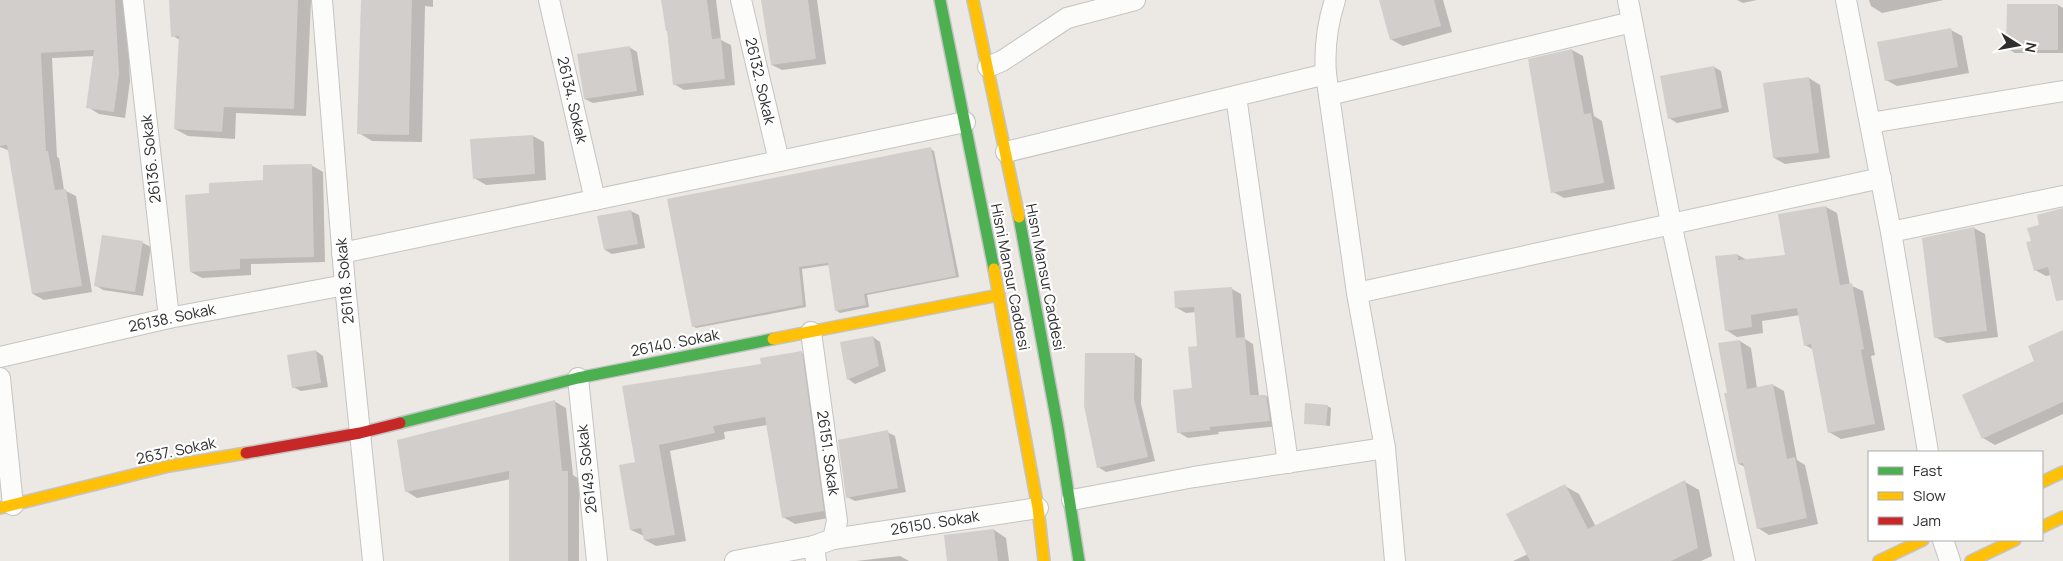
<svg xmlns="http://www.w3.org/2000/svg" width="2063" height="561" font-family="Manrope,sans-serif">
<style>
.shadow{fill:#0003}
.building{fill:#d1cecb}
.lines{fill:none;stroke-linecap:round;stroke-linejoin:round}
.street-casing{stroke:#c5c4c5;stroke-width:22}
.fast-casing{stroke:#c5c4c5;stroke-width:14}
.slow-casing{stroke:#c5c4c5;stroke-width:14}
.jam-casing{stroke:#c5c4c5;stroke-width:14}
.street{stroke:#fcfcfb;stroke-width:20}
.fast{stroke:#4caf50;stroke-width:11}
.slow{stroke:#ffc107;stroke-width:11}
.jam{stroke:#c62828;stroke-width:11}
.labels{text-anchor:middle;stroke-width:4.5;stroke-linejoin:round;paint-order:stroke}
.street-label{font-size:15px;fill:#2e2e2e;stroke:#fff}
</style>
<rect width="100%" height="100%" fill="#ece8e4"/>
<g class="shadow">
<path d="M0,0H126L130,81L125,118L99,114L88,107L95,56L52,58L57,157L59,158L64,190L76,196L92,292L44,300L33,294L10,151L0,147Z"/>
<path d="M171,0H311L306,116L236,113L235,139L188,136L175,129L180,40L173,36Z"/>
<path d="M362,0H433V7L425,6L422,142L372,141L359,133Z"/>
<path d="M662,0H716L721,40L731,45L735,85L684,90L674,84L669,32Z"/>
<path d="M763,0H817L826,64L782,70L772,65Z"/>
<path d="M1381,0H1443L1452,32L1403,46L1392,40Z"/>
<path d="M1737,0H1757L1743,3Z"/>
<path d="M1869,0H1944L1882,13L1871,6Z"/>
<path d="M2058,5L2063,8V53H2015L2008,49Z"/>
<path d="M1951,30L1962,36L1969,73L1897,86L1886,80Z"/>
<path d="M629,47L637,52L644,95L593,103L585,99Z"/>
<path d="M1572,50L1583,56L1594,116L1602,121L1615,189L1564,198L1553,192L1530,60Z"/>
<path d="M1714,67L1721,71L1729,112L1677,123L1669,118Z"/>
<path d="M1809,78L1820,85L1830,158L1785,164L1774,158Z"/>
<path d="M533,136L544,142L546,180L486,185L474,178Z"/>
<path d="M931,149L934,151L959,277L867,295L869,307L840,313L837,311L829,265L802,269L806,307L696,328L693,326Z"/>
<path d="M311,165L323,172L325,262L251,264V275L202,278L191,272L210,195L264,181Z"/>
<path d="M1826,207L1837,213L1850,285L1863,291L1875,355L1871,356L1885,430L1841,439L1829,432L1814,350L1805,345L1800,315L1762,321L1763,333L1737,337L1726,330L1738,255L1747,260L1786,256Z"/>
<path d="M2063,209V286L2051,275L2046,276L2035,270L2032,242L2041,226Z"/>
<path d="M631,211L639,215L645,248L612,254L605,250Z"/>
<path d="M1974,228L1985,234L1998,337L1947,343L1935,337L1923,239Z"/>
<path d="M103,236L143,243L151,247L143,296L103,290L95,285Z"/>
<path d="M1232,289L1241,294L1245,339L1253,344L1259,396H1266L1275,401L1279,426L1218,432L1219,434L1188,438L1178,432L1193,389L1198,348L1196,312L1186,313L1177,308L1175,292Z"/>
<path d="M2063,332V414L1995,445L1983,438L1964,396L2036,362Z"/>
<path d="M873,337L880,342L886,371L855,384L848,379Z"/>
<path d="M1740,341L1751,348L1757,388L1773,385L1784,391L1797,460L1805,465L1818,524L1769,535L1758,528L1745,467L1739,464L1728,394Z"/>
<path d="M316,351L323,356L328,387L301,391L293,387Z"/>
<path d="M801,353L813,359L834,517L795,524L783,517L767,425L724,432L725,439L670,451L686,541L656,546L645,540L644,536L631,530L636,463L623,387L763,365Z"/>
<path d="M1134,354L1142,359L1141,404L1155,461L1106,472L1098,467Z"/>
<path d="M554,401L566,408L573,475L579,479V561H511V479L417,498L406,491Z"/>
<path d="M1327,406L1331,408L1330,426L1305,423Z"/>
<path d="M887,432L895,436L906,492L855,501L847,497Z"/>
<path d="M1685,482L1699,490L1712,556L1701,561H1513L1528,554L1565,486L1579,494L1596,527Z"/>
<path d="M994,530L1006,538L1009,561H948Z"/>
<path d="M900,556L909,561H856Z"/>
</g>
<g class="building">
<path d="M0,0H115L119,74L114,112L86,108L94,50L41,53L46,151H48L55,190L66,189L82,286L32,294L7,145L0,146Z"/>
<path d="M169,0H298L294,109L224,107L222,132L174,129L179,36L171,37Z"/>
<path d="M361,0H412L409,135L357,134Z"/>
<path d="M661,0H707L712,39L721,38L725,79L673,85L667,31H666Z"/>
<path d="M761,0H808L816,59L771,65Z"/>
<path d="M1379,0H1434L1441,26L1390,40Z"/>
<path d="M2007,4H2058V50H2006Z"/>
<path d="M1951,28L1958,67L1885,81L1877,42Z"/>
<path d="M630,46L637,91L584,99L577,54Z"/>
<path d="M1572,49L1584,114L1591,113L1604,183L1551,193L1528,59Z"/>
<path d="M1714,66L1722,108L1668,119L1660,76Z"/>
<path d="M1809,77L1819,153L1773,158L1763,83Z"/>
<path d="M533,135L535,174L473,179L470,139Z"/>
<path d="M931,147L956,276L864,294L866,305L835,311L828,263L799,267L803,305L692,327L667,199Z"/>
<path d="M312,164L314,257L240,259V269L190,272L185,195L209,193V183L263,180V165Z"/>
<path d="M1826,206L1840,285L1852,283L1864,349L1861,350L1875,424L1828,433L1811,344L1804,346L1797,308L1751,315L1752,327L1725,331L1715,256L1738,254V260L1785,255L1778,214Z"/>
<path d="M2063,208V300L2056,301L2048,267L2034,271L2026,242L2031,241L2027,228L2039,225L2037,215Z"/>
<path d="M631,210L638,244L604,250L597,216Z"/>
<path d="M1974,227L1987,331L1934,338L1922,238Z"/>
<path d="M102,235L143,241L135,292L94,286Z"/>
<path d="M1232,287L1236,338L1245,337L1250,395H1266L1270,421L1210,427V430L1177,433L1173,390L1192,388L1188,347L1197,346L1194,307L1175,308L1174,291Z"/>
<path d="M2063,330V402L1982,439L1962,395L2034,361L2028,346Z"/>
<path d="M873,336L879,366L847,380L840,342Z"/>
<path d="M1740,340L1747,389L1773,384L1787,459L1795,457L1807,518L1757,529L1743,463L1738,464L1724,393H1727L1718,343Z"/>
<path d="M316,350L321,383L292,388L287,355Z"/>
<path d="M802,351L824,511L782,518L765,417L713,426L715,433L659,445L675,535L644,540L641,528L630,530L619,465L635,462L622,386L761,364L760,358Z"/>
<path d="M1085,353H1135L1134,399L1148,457L1097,468L1084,406Z"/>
<path d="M555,400L562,471H568V561H509V471L405,492L397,440Z"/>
<path d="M1305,403L1328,405L1326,425L1304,424Z"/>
<path d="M888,430L898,488L846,498L838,440Z"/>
<path d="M1685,480L1698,548L1671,561H1530L1506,514L1565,484L1588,529Z"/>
<path d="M994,529L998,561H947L944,535Z"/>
</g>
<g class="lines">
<g class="street-casing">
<g id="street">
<path d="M133,0L169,318"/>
<path d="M322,0L345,285L373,561"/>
<path d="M549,0L595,200"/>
<path d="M741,0L779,161"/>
<path d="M1335,0C1327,25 1324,48 1326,74L1357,293L1385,448L1395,561"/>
<path d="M1628,0L1671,223L1745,561"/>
<path d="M1846,0L1891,232L1928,452"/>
<path d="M988,67L1002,61L1067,18L1135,0"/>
<path d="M1329,95L1632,22"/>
<path d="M1236,96L1288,463"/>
<path d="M1870,123L2063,91"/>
<path d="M1006,152L1326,74"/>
<path d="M1891,232L2063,196"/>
<path d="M342,253L965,122"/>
<path d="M1357,293L1881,178"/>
<path d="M811,332L837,521L833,539L814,546L816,561"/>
<path d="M0,357L169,318L345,285"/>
<path d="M0,378L13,505"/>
<path d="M578,378L597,561"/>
<path d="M1072,500L1194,477L1385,448"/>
<path d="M833,539L1038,508"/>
<path d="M1943,540L1950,561"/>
<path d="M735,561L814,546"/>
</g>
</g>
<g class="fast-casing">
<g id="fast">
<path d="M940,0L994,269"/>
<path d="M1019,217L1058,428L1079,561"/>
<path d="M400,423L578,378L773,339"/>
</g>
</g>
<g class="slow-casing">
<g id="slow">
<path d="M973,0L1019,217"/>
<path d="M994,269L1038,508L1044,561"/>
<path d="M773,339L999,295"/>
<path d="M2042,482L2063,472"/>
<path d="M0,508L169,466L246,453"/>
<path d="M2042,527L2063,517"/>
<path d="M1879,561L1923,540"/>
<path d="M1971,561L2015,540"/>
</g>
</g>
<g class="jam-casing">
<path id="jam" d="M246,453L360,433L400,423"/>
</g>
<use href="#street" class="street"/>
<use href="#fast" class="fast"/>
<use href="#slow" class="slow"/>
<use href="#jam" class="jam"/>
</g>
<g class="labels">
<g class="street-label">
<text transform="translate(760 81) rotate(77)" y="5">26132. Sokak</text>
<text transform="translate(572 100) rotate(77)" y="5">26134. Sokak</text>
<text transform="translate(151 159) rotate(-96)" y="5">26136. Sokak</text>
<text transform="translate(1010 277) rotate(79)" y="5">Hisni Mansur Caddesi</text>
<text transform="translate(1045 277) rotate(79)" y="5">Hısnı Mansur Caddesi</text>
<text transform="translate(345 281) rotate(-95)" y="5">26118. Sokak</text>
<text transform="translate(172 318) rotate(-12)" y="5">26138. Sokak</text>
<text transform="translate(675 343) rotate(-11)" y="5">26140. Sokak</text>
<text transform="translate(176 451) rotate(-12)" y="5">2637. Sokak</text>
<text transform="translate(828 453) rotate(82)" y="5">26151. Sokak</text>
<text transform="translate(587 469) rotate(-96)" y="5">26149. Sokak</text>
<text transform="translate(935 523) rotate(-9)" y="5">26150. Sokak</text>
</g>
</g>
<rect x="1868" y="451" width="175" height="90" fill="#ffffff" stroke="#ababab"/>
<rect x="1878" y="467" width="25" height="8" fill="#4caf50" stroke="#ababab"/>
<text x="1913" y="476" font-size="15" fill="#2e2e2e">Fast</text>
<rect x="1878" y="492" width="25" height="8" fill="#ffc107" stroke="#ababab"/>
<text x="1913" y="501" font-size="15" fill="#2e2e2e">Slow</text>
<rect x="1878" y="517" width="25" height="8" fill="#c62828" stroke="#ababab"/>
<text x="1913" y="526" font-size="15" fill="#2e2e2e">Jam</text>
<g transform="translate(2018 45) rotate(101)" stroke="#ffffff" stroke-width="4" paint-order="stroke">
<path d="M0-4L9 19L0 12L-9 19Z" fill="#2e2e2e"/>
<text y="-8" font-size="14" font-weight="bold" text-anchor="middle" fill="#2e2e2e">N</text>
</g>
</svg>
